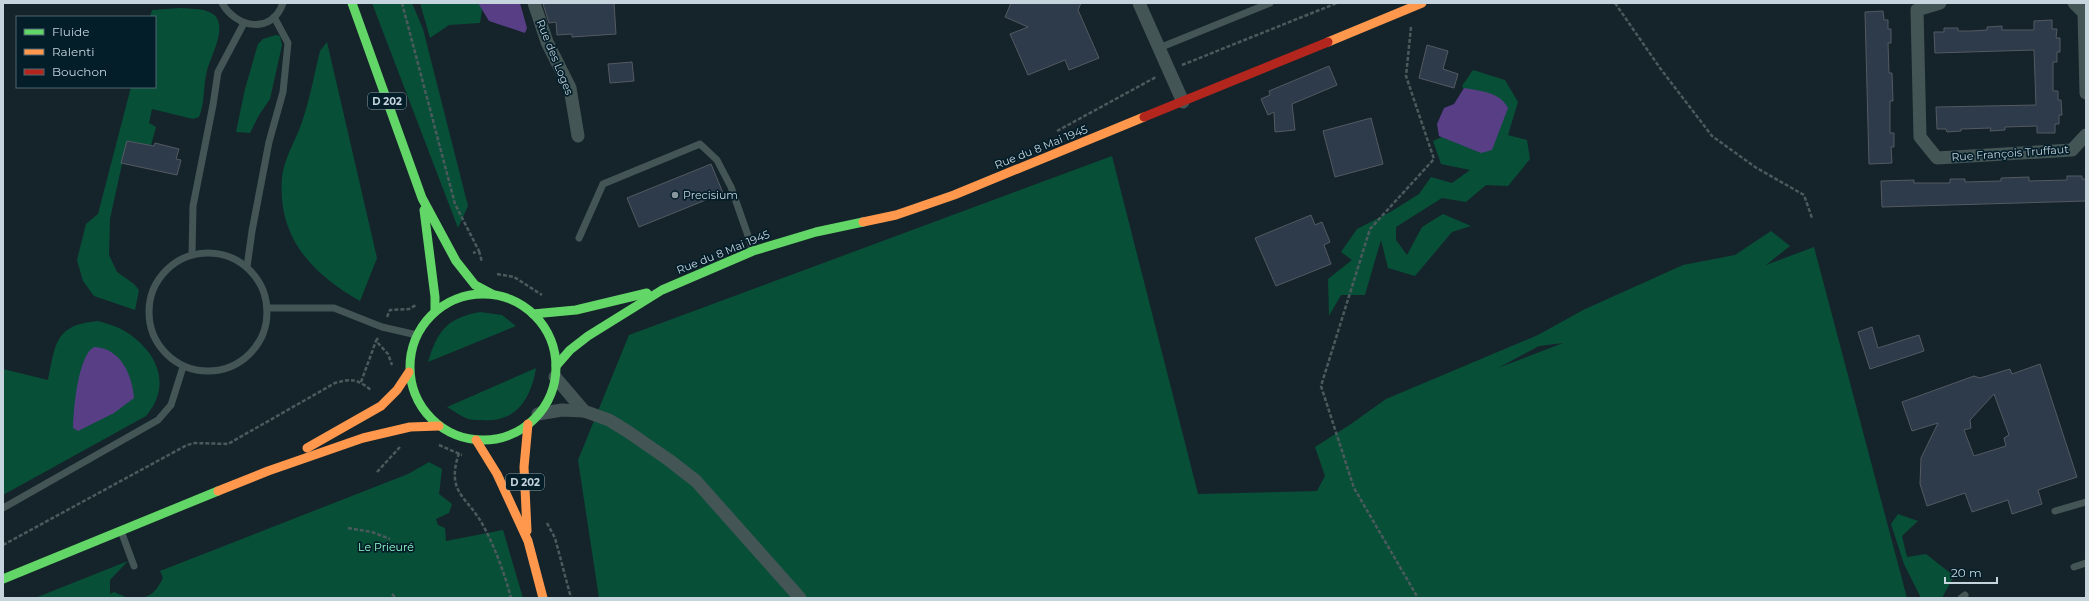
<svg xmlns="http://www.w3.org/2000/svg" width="2089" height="601" font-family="Montserrat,sans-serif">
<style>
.green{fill:#084f38;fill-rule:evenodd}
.water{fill:#573e85}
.building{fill:#2e3b4b;stroke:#525a62;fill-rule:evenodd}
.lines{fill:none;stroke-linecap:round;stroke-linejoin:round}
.path{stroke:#4b5a5c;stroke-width:2.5;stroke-dasharray:4 2;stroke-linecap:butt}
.lane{stroke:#445556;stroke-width:7}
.street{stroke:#445556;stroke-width:13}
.fast{stroke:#63d668;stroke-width:9}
.slow{stroke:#ff974d;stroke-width:9}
.jam{stroke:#b3261e;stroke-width:9}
.poi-dot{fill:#88979e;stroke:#031d29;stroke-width:1.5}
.labels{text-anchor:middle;stroke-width:3.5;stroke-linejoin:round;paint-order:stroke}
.shield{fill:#031d29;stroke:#8c9ea7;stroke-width:1}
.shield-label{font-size:10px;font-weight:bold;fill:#c6d5dd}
.street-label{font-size:11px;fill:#c6d5dd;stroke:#031d29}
.poi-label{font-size:11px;fill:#c6d5dd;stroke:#031d29;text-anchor:start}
.park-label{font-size:11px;fill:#92fecb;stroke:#031d29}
</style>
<rect width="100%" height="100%" fill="#15242a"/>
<g class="green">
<path d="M372,3H412L423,29L468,206L458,228Z"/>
<path d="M420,3H483L480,23L449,25L430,38Z"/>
<path d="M181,8C190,9 201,8 209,12C232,21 210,57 207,71C203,85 205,104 199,117L193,119L152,109L149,123L156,127L151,145L127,141L110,219L109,255L117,272L134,284L139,290L135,310L94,296L83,281L77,260L86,224L98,214L131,87H155V17H150L152,10Z"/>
<path d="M276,35L280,36L282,45L270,99L259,115L250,133L236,132L245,89L258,44L263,39Z"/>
<path d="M327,42L377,258L360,301C311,273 277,237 282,177C284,158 296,140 302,122C310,99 314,75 320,51Z"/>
<path d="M1473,70L1505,80L1518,102L1508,135L1527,140L1530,159L1508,186L1486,185L1466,202L1442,198L1396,227V240L1407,255L1422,227L1443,214L1471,226L1452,232L1415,276L1388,268L1381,240L1365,295H1341L1329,316L1328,279L1352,260L1341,252L1357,229L1392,211L1419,194L1431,177L1452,183L1470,170L1441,164L1433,141L1455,131L1471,101L1462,86Z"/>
<path d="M1112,156L1198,494L1317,491L1325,476L1315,447L1351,424L1386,399L1538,335L1583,310L1683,265L1735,255L1771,231L1790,246L1766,265L1814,247L1907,598H599L578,460L629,335ZM1563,343L1498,368L1539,346Z"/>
<path d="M480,312L502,315L516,326L428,362C437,331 447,318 480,312Z"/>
<path d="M98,321C105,323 112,325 119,328C154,346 175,383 146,416L3,495V369L48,380C56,344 54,325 98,321Z"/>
<path d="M536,368C531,399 516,423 482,420C477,420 470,420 466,418C460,416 453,410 447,407Z"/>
<path d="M429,462L442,469L439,494L452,504L449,513L436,519L438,525L445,528L446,541L503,530L523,598H141C153,596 158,588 163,578L160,571L408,474Z"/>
<path d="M1898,514L1918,521L1902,536L1907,557L1926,554L1954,576L1942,598H1921L1904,564L1891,524Z"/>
<path d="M128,561L110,580V594L114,592L128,598H35Z"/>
</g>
<g class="water">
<path d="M478,3H520L527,28L525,33L489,21Z"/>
<path d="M1464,88C1481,91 1500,92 1508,108L1492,150L1481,153L1439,136L1437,124L1444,108L1454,104Z"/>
<path d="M94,347C121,348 132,375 134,398L114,413L78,431L73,428C73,411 78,355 94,347Z"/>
</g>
<g class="building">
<path d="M553,3H614L616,34L572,37V34L557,35L556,22L549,23L543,4Z"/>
<path d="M1011,3H1081L1078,10L1099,58L1069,70L1065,60L1028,75L1010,34L1028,27L1005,17Z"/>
<path d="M1883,11L1884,20H1888V29H1891V43H1888L1889,73H1892L1893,101H1890V133H1894V147H1891L1892,163L1869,164L1865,12Z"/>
<path d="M2052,20V29H2057L2056,38H2060V52H2057V62H2053V91H2058V100H2061L2062,115H2059V124H2055V133H2037V126L2005,127V130L1990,131L1991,128L1961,129V131L1947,132L1946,129H1937L1936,107L2036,105L2034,50L1935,53L1934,32H1944V28H1958V31H1971L1987,30V27L2002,26V30H2034V21Z"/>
<path d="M1427,45L1448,51L1443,69L1458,74L1454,88L1419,78Z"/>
<path d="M632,62L634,81L610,83L608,64Z"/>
<path d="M1329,66L1337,85L1292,104L1295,130L1275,132L1274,112L1268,115L1261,99L1270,95L1269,91Z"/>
<path d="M1371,118L1383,164L1335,177L1323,131Z"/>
<path d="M127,141L154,146L155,143L179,149L176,159L181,160L177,175L121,163Z"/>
<path d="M711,164L723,193L639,227L627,198Z"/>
<path d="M2067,176H2082V179H2086V201L1882,207L1881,181L1914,180V183H1950V179H1965V182L2001,181V178L2029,177V181L2067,180Z"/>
<path d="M1311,215L1315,225L1322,222L1330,242L1324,245L1331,264L1276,286L1255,238Z"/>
<path d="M1872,327L1878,348L1919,335L1924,351L1870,369L1858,332Z"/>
<path d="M2040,364L2077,477L2038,490L2042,504L2012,514L2008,500L1972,512L1965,493L1927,506L1920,484L1921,458L1938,423L1912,431L1902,402L1974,376L1980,378L2010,369L2012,374ZM1994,394L2009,435L2004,438L2006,446L1974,456L1964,430L1971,428L1970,420Z"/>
</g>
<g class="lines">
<g class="path">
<path d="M402,3L455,204L479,251L473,253"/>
<path d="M1615,3L1660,68L1712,136L1755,167L1804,195L1812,218"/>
<path d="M1411,27L1406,76L1434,159L1370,229L1321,386L1354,488L1418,598"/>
<path d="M1182,65L1337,3"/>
<path d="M1057,131L1156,77"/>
<path d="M479,251L482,262"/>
<path d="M497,274L514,277L542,295"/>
<path d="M387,317L390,310L409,309L416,305"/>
<path d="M378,338L376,341L388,354L392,365"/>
<path d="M361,382L376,341"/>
<path d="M439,445L462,455"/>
<path d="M459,453C445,495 469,496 485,529C496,550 505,575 511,598"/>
<path d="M377,472L400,447"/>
<path d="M547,523L555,538L571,598"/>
<path d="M348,528L372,532L390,539"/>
<path d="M3,545L187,445L195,443L228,444L335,383C352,378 357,379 371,390"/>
<path d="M392,594L396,598"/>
</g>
<g class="lane">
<path d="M222,3C236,28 272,35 283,3"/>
<path d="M1159,48L1270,3"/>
<path d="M579,238L603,184L700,144L717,160L731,187L753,250"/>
<circle cx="208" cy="312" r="59"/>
<path d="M192,255L193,206L213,105L218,72L244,23"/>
<path d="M247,267L252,231L269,142L283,92L288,43L274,17"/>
<path d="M267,308H334L382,327L417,335"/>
<path d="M3,508L158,420L171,405L183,367"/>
<path d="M2055,511L2086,502"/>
<path d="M121,531L134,566"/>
<path d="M2074,567L2086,563"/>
<path d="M1961,598L1965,595"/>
</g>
<g class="street">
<path d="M534,3L547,42L570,88L578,136"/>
<path d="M1139,3L1183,102"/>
<path d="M1940,3L1917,10L1920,137L1937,158L2072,150L2086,135"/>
<path d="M2074,3L2084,13L2086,93"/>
<path d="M555,377L584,411"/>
<path d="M538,414L562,410L584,411L609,420L627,431L669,460L696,481L800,598"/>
</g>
<g class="fast">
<path d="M352,3L422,198L456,261L475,285L492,294"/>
<path d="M424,210L435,297V311"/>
<circle cx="483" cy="367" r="73"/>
<path d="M533,314L576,310L647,293"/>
<path d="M556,366L570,350L588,336L662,290L753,251L816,232L863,222"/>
<path d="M3,579L218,491"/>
</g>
<g class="slow">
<path d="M1328,42L1422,3"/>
<path d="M863,222L896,215L954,195L1144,117"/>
<path d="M476,440L497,474L528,541L543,598"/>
<path d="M307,448L381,406L397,390L409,372"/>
<path d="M218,491L268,471L363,438L410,427L439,426"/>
<path d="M527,531L524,467L528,424"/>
</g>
<path class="jam" d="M1144,117L1328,42"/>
</g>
<circle class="poi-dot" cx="675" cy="195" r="4"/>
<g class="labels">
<g class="shield">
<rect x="368" y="93" width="38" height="16" rx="3"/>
<rect x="506" y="474" width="38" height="16" rx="3"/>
</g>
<g class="shield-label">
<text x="387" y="105">D 202</text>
<text x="525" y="486">D 202</text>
</g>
<g class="street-label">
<text transform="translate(555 57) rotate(68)" y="4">Rue des Loges</text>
<text transform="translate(1041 147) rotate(-22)" y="4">Rue du 8 Mai 1945</text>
<text transform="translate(2010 153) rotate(-4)" y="4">Rue François Truffaut</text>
<text transform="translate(723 252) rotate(-22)" y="4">Rue du 8 Mai 1945</text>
</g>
<g class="poi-label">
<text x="683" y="199">Precisium</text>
</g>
<g class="park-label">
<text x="386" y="551">Le Prieuré</text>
</g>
</g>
<rect width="2089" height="601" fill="none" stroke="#c6d5dd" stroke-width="8"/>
<rect x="16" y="16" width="140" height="72" fill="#031d29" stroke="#516771"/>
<rect x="24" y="29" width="20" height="6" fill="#63d668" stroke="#516771"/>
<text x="52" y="36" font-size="12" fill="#c6d5dd">Fluide</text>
<rect x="24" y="49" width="20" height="6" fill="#ff974d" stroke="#516771"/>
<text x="52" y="56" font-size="12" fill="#c6d5dd">Ralenti</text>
<rect x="24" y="69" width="20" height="6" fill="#b3261e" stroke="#516771"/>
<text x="52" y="76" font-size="12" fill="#c6d5dd">Bouchon</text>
<path d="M1945 577v6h52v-6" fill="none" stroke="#c6d5dd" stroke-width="2"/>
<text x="1951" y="577" font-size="12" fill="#c6d5dd" stroke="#031d29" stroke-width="3" paint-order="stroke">20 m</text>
</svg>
